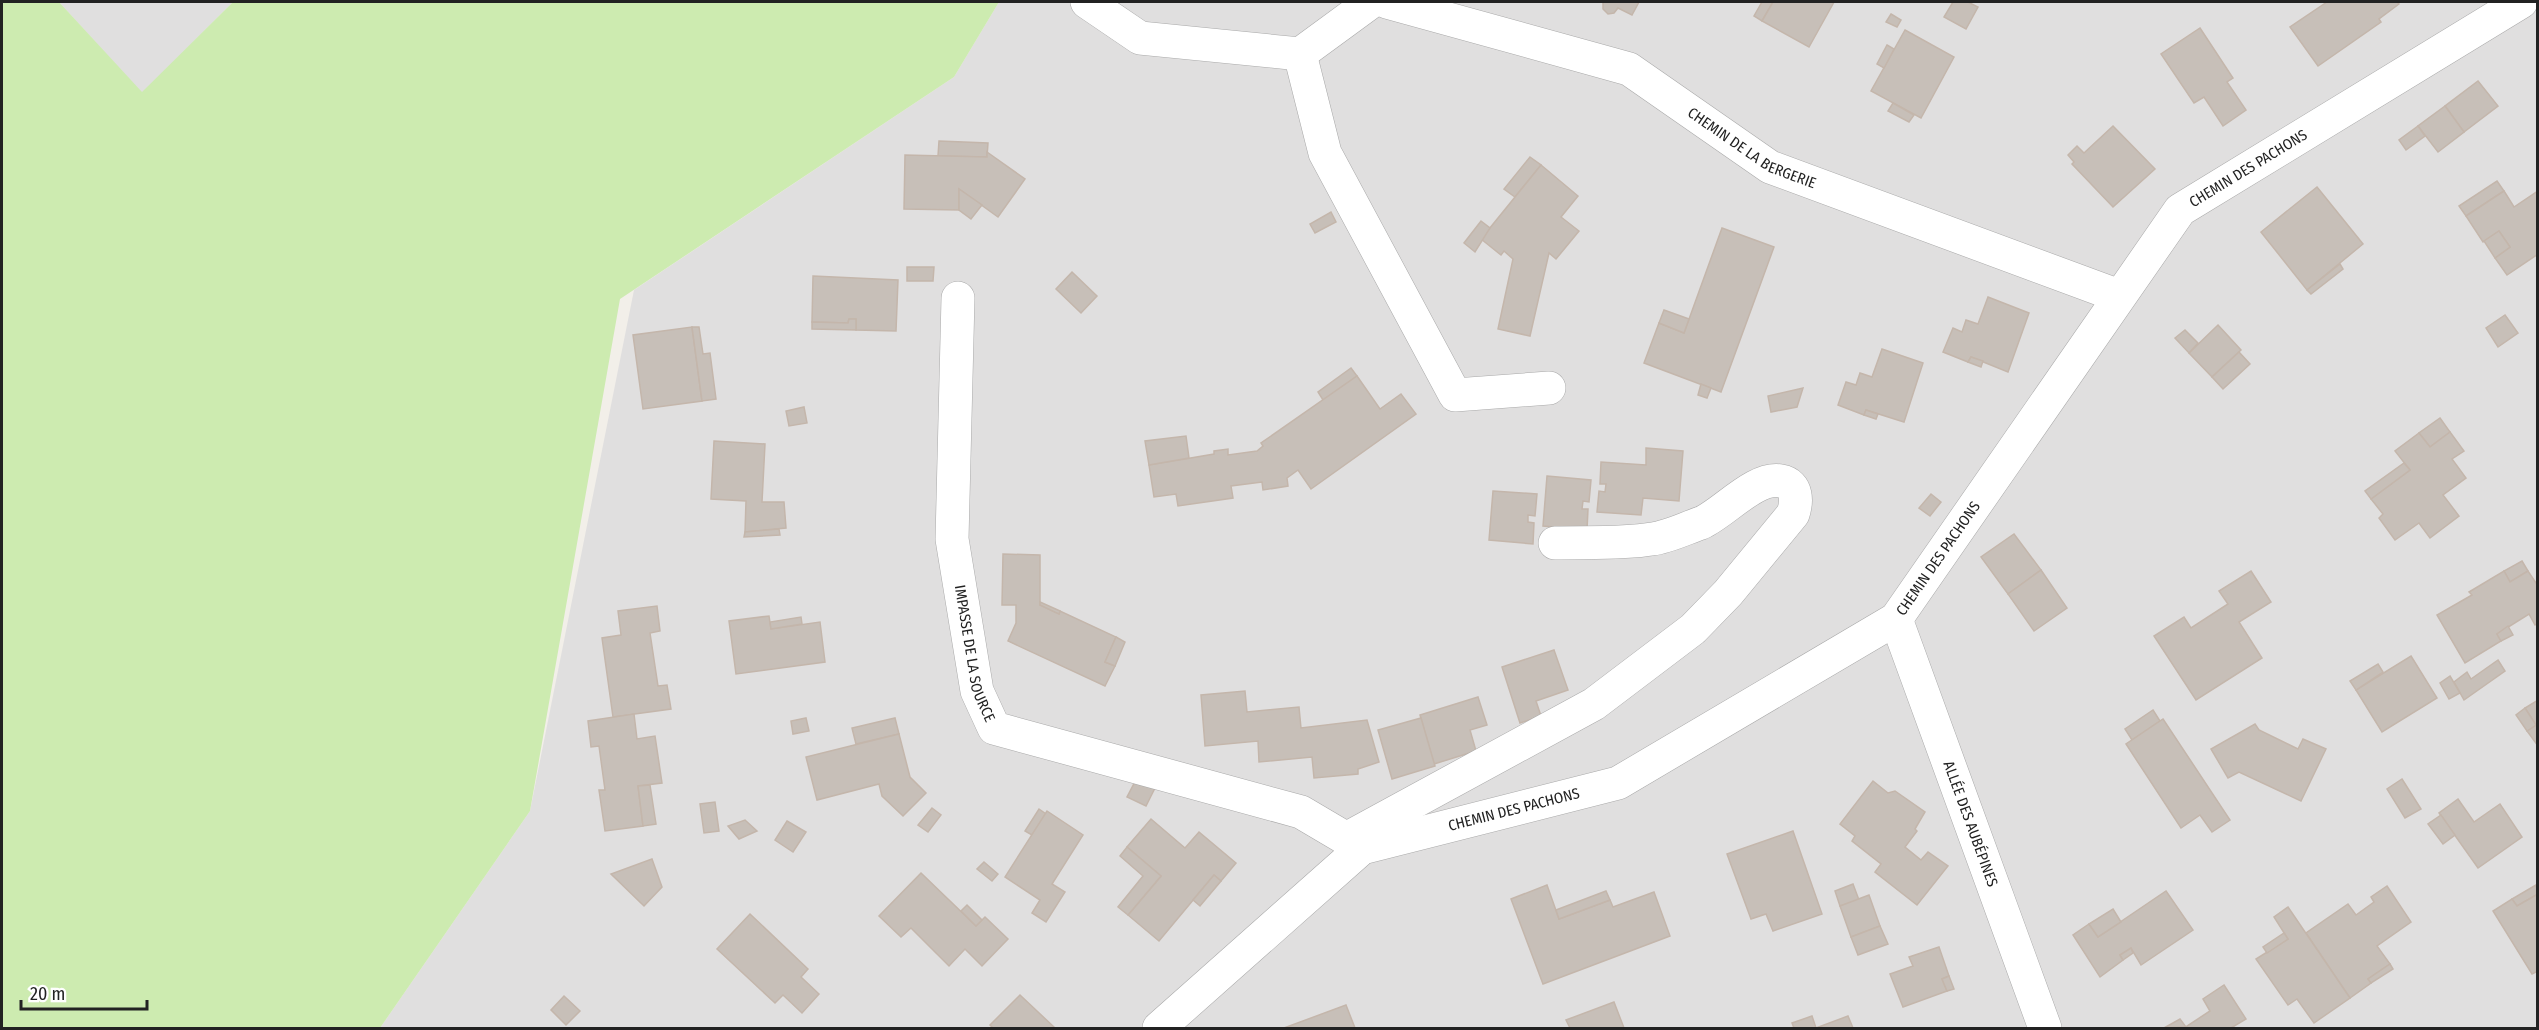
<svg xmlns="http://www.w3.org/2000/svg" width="2539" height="1030" font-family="'Fira Sans Condensed',sans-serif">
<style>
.residential{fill:#e0dfdf}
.grass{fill:#cdebb0}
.building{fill:#c7bfb8;stroke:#c4b6ab;stroke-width:1.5}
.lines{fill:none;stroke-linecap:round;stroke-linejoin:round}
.minor-casing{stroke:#a9a9a9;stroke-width:34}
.minor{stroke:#fff;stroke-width:33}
.labels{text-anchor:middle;stroke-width:6;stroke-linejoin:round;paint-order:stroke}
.street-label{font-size:15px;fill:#222;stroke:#fff}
</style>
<rect width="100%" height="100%" fill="#f2efe9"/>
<g class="residential">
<path d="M59,2H233L142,93Z"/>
<path d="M999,2H2537V1028H380L530,811L634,290L954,77Z"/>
</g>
<path class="grass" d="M2,2H59L142,92L233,2H999L954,77L620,299L530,811L380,1028H2Z"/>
<g class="building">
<path d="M1603,2H1639L1632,15L1618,8L1614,13L1608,14L1603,9Z"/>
<path d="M1762,2H1773L1762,21L1754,16Z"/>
<path d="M1773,2H1834L1809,47L1762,21Z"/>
<path d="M1953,2H1968L1978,7L1966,29L1944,17Z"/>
<path d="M2327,2H2397L2399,4L2379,19L2381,22L2318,66L2290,27Z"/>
<path d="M1891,14L1901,20L1897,27L1886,22Z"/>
<path d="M2200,28L2233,78L2227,82L2246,110L2223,126L2204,97L2194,103L2161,54Z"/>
<path d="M1905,30L1954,57L1921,118L1871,91Z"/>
<path d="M1887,45L1894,49L1884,68L1877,64Z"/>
<path d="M2478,81L2498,106L2464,132L2445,106Z"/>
<path d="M1893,103L1914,115L1909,122L1888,111Z"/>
<path d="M2445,106L2464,132L2438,152L2418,126Z"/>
<path d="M2113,126L2155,169L2113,207L2072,164L2074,162L2068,155L2077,146L2084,153Z"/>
<path d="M2418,126L2425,136L2406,150L2399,140Z"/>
<path d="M939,141L988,143L987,157L938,156Z"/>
<path d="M987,152L1025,179L998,217L959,189V210L904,209L905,155L987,157Z"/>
<path d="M1530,157L1541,165L1515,197L1504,189Z"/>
<path d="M1541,165L1578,196L1561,217L1579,231L1556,259L1549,253L1530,336L1498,329L1513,259L1504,251L1501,255L1481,239Z"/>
<path d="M2497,181L2504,191L2466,216L2459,206Z"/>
<path d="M2317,187L2363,244L2307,290L2261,232Z"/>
<path d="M959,189L982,205L971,219L959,210Z"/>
<path d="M2504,191L2514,207L2538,191V254L2507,275L2495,258L2510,247L2499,231L2483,242L2466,216Z"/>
<path d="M1331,212L1336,222L1315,233L1310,224Z"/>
<path d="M1481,221L1490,228L1475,252L1464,243Z"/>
<path d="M1722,228L1774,247L1721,392L1644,363L1659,323L1684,333Z"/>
<path d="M2499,231L2510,247L2495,258L2484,241Z"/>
<path d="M2340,264L2343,269L2311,294L2307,290Z"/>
<path d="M907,267H934L933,281H907Z"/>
<path d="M1072,272L1097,296L1081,313L1056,289Z"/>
<path d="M813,276L898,280L896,331L856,330V319H849L848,323L812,322Z"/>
<path d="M1988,297L2029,313L2008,372L1971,357L1968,362L1943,352L1953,328L1962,332L1966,320L1978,324Z"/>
<path d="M1664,310L1689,319L1684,333L1659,323Z"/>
<path d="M2505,315L2518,333L2498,347L2486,328Z"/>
<path d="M849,319H856V330L812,329V322L848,323Z"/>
<path d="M2218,325L2241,350L2212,377L2189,353Z"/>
<path d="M692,327L702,401L643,409L633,335Z"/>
<path d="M692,327H699L703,354L710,353L716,399L702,401Z"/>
<path d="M2185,330L2198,343L2189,353L2175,338Z"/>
<path d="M1882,349L1923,363L1904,422L1866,410L1864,415L1838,405L1846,382L1856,385L1860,373L1872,377Z"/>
<path d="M2239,352L2250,364L2223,389L2212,377Z"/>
<path d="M1971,357L1983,361L1981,367L1968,362Z"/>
<path d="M1351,368L1357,376L1323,400L1318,392Z"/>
<path d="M1357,376L1380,409L1401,394L1416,414L1311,489L1298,470L1287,478L1288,486L1263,490L1262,482L1231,486L1233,498L1178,506L1176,494L1154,497L1149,465L1214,454V451L1228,449V455L1257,451L1263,446L1261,443Z"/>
<path d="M1701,384L1711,388L1707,398L1698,395Z"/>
<path d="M1803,388L1797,407L1771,412L1768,396Z"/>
<path d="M804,407L807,423L789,426L786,411Z"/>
<path d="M1866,410L1878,414L1876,419L1864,415Z"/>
<path d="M2440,418L2450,432L2430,447L2419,433Z"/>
<path d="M2450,432L2464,451L2452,459L2466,478L2443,495L2459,516L2430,538L2419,523L2395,540L2379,518L2383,514L2371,499L2410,470L2395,451L2419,433L2430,447Z"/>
<path d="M1186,436L1189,458L1149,465L1145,441Z"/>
<path d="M714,441L765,444L762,502H784L786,528L745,532L746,501L711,499Z"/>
<path d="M1646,448L1683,451L1679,501L1643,498L1641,515L1597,512L1599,491L1605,492L1606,484H1600L1601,462L1646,465Z"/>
<path d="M2404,463L2410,470L2371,499L2365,491Z"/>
<path d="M1547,476L1591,480L1589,502L1583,501L1582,509H1588L1587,530L1543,526Z"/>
<path d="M1493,491L1537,494L1535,516L1528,515V522L1534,523L1533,544L1489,540Z"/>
<path d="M1931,494L1941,502L1930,516L1919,508Z"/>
<path d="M779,529L780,535L744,537L745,532Z"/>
<path d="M2014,534L2041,570L2008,594L1981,557Z"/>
<path d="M1003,554L1040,555V605L1059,614L1060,611L1116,637L1105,662L1115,666L1105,686L1008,641L1016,623V605H1002Z"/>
<path d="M2522,561L2528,571L2510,582L2504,571Z"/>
<path d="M2041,570L2067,608L2034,631L2008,594Z"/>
<path d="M2251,571L2271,602L2239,622L2262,658L2196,700L2154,636L2184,617L2191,628L2228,604L2219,591Z"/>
<path d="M2504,571L2510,582L2528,571L2538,586V623L2535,625L2529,614L2497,634L2501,641L2465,663L2437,615L2472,595L2469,592Z"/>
<path d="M1040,602L1060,611L1059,614L1040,605Z"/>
<path d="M657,606L660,631L650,633L658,686L667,685L671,709L613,717L602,638L621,635L618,611Z"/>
<path d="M769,616L771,629L820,622L825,662L736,674L729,621Z"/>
<path d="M801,617L802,624L771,629L770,622Z"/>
<path d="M2508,626L2513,635L2501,641L2497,634Z"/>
<path d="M1116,637L1125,642L1115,666L1105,662Z"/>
<path d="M1554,650L1568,690L1536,701L1541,716L1520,723L1502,667Z"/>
<path d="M2411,656L2437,698L2382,732L2356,690Z"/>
<path d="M2498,660L2505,671L2464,700L2454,682L2467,672L2471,679Z"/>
<path d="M2378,664L2383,672L2356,690L2350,681Z"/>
<path d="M2450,676L2460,693L2449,699L2440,683Z"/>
<path d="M1245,691L1247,712L1299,707L1301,728L1367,720L1379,762L1358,769V774L1314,778L1312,757L1259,762L1258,741L1205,746L1201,695Z"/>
<path d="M1478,697L1487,725L1470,730L1476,751L1434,764L1420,715Z"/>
<path d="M2538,700V746L2527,731L2536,725L2525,708Z"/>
<path d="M2525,708L2536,725L2527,731L2516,715Z"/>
<path d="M2153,710L2160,721L2132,740L2125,729Z"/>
<path d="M634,714L637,739L655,736L662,783L638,786L643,826L605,831L599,790H605L599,746L591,747L588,721Z"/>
<path d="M806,718L809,731L793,734L791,721Z"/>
<path d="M895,718L899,734L856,744L852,728Z"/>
<path d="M1421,718L1435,766L1392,779L1378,730Z"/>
<path d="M2163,719L2230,820L2212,832L2200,815L2181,828L2126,744Z"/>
<path d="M2255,724L2259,730L2298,749L2303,739L2326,749L2301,801L2239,772L2228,778L2211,749Z"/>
<path d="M899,734L910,777L926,793L903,816L882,796L879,784L817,800L806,757Z"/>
<path d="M1137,778L1157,784L1146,806L1127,797Z"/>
<path d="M2402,779L2421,809L2405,818L2387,789Z"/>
<path d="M1873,781L1888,793L1895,791L1925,812L1915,829L1917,831L1905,847L1921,860L1928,852L1948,866L1917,905L1875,872L1881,864L1852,841L1855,836L1840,824Z"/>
<path d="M650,785L656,824L643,826L638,786Z"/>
<path d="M2458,799L2474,822L2500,804L2522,837L2478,868L2439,813Z"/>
<path d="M715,802L719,831L704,833L700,804Z"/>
<path d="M932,808L941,815L928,832L918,825Z"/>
<path d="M1039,809L1046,814L1032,835L1025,831Z"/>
<path d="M1047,811L1083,835L1052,884L1065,892L1046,922L1032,913L1040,900L1005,877Z"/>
<path d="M2441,815L2455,835L2443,844L2428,824Z"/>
<path d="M1151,819L1185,848L1199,832L1236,863L1221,881L1214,875L1159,941L1128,915L1161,876L1127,847Z"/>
<path d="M745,820L757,831L739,839L728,826Z"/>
<path d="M787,821L806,832L793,852L775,840Z"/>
<path d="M1793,831L1822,914L1773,931L1766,914L1751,919L1727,854Z"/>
<path d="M1127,847L1161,876L1128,915L1118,907L1143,876L1120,856Z"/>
<path d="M652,859L662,887L644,906L611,874Z"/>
<path d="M984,862L998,874L992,881L977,869Z"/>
<path d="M921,873L976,926L985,917L1008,939L982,966L965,949L949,966L911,928L901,937L879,916Z"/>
<path d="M1214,875L1221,881L1200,906L1193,900Z"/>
<path d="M1853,884L1859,900L1840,906L1835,891Z"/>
<path d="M1547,885L1559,919L1610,900L1613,907L1654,892L1670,936L1543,984L1511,899Z"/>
<path d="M2536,885L2538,894L2517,906L2512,899Z"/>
<path d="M2387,886L2411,922L2377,946L2390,964L2368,979L2371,983L2350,998L2306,933L2348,904L2356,915L2374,902L2371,897Z"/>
<path d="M1606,891L1610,900L1559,919L1556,910Z"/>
<path d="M2166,891L2193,930L2141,965L2131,948L2120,955L2123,960L2100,977L2073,935L2089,924L2098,937Z"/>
<path d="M2538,894V971L2532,974L2493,911L2512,899L2517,906Z"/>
<path d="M1869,895L1880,926L1851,937L1840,906Z"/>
<path d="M967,905L982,920L976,926L961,911Z"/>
<path d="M2288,907L2350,998L2314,1023L2297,999L2288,1005L2256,959L2288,939L2274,917Z"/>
<path d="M2113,909L2121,922L2098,937L2089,924Z"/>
<path d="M750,914L808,969L801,977L819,994L802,1013L783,995L775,1003L717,949Z"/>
<path d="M1880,926L1888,944L1858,955L1851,937Z"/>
<path d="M2284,933L2288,939L2267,953L2263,947Z"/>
<path d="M1939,947L1949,976L1942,979L1947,991L1903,1007L1890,974L1913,966L1909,957Z"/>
<path d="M2131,948L2133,953L2123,960L2120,955Z"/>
<path d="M2390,964L2393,969L2371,983L2368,979Z"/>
<path d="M1949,976L1954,989L1947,991L1942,979Z"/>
<path d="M2224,985L2246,1019L2231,1028H2184L2210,1011L2203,999Z"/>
<path d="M1020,995L1055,1028H993L990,1025Z"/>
<path d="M564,996L580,1011L566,1025L551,1010Z"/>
<path d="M1614,1002L1624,1028H1570L1566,1020Z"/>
<path d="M1346,1005L1355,1028H1284Z"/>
<path d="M1812,1016L1816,1028H1794L1792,1023Z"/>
<path d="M1848,1016L1853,1028H1814H1816Z"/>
<path d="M2180,1019L2186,1027L2164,1028Z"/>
</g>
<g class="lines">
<g class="minor-casing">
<g id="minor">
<path d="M1087,2L1140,38L1300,54L1371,2"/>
<path id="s1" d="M1387,2L1629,69L1770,167L2119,296"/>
<path d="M1300,54L1325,153L1455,395L1549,388"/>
<path id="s2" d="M958,298L952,539L977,691L994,728L1301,812L1362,848"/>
<path id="s3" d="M1896,619L2045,1028"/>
<path d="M1346,839L1594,704L1693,629L1728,593L1793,514C1797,502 1798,484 1781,481C1755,476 1724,513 1701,523C1686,528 1668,537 1652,539C1621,544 1587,542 1555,543"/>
<path id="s4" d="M1159,1028L1362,848L1618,783L1896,619L2180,210L2521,2"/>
</g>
</g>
<use href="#minor" class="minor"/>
</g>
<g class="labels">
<g class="street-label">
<text dy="5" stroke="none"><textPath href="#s1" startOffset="398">CHEMIN DE LA BERGERIE</textPath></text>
<text dy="5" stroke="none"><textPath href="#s4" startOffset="1436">CHEMIN DES PACHONS</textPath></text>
<text dy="5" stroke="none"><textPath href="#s4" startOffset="932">CHEMIN DES PACHONS</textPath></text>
<text dy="5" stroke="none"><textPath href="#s2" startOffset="358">IMPASSE DE LA SOURCE</textPath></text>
<text dy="5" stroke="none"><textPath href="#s4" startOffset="428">CHEMIN DES PACHONS</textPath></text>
<text dy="5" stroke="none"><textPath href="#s3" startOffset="218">ALLÉE DES AUBÉPINES</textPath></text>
</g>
</g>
<rect width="2539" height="1030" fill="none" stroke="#222222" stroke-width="6"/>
<path d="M21 1000v9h126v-9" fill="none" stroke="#222222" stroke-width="3"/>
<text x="30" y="1000" font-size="18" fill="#222222" stroke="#ffffff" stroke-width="4.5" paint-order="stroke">20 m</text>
</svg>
